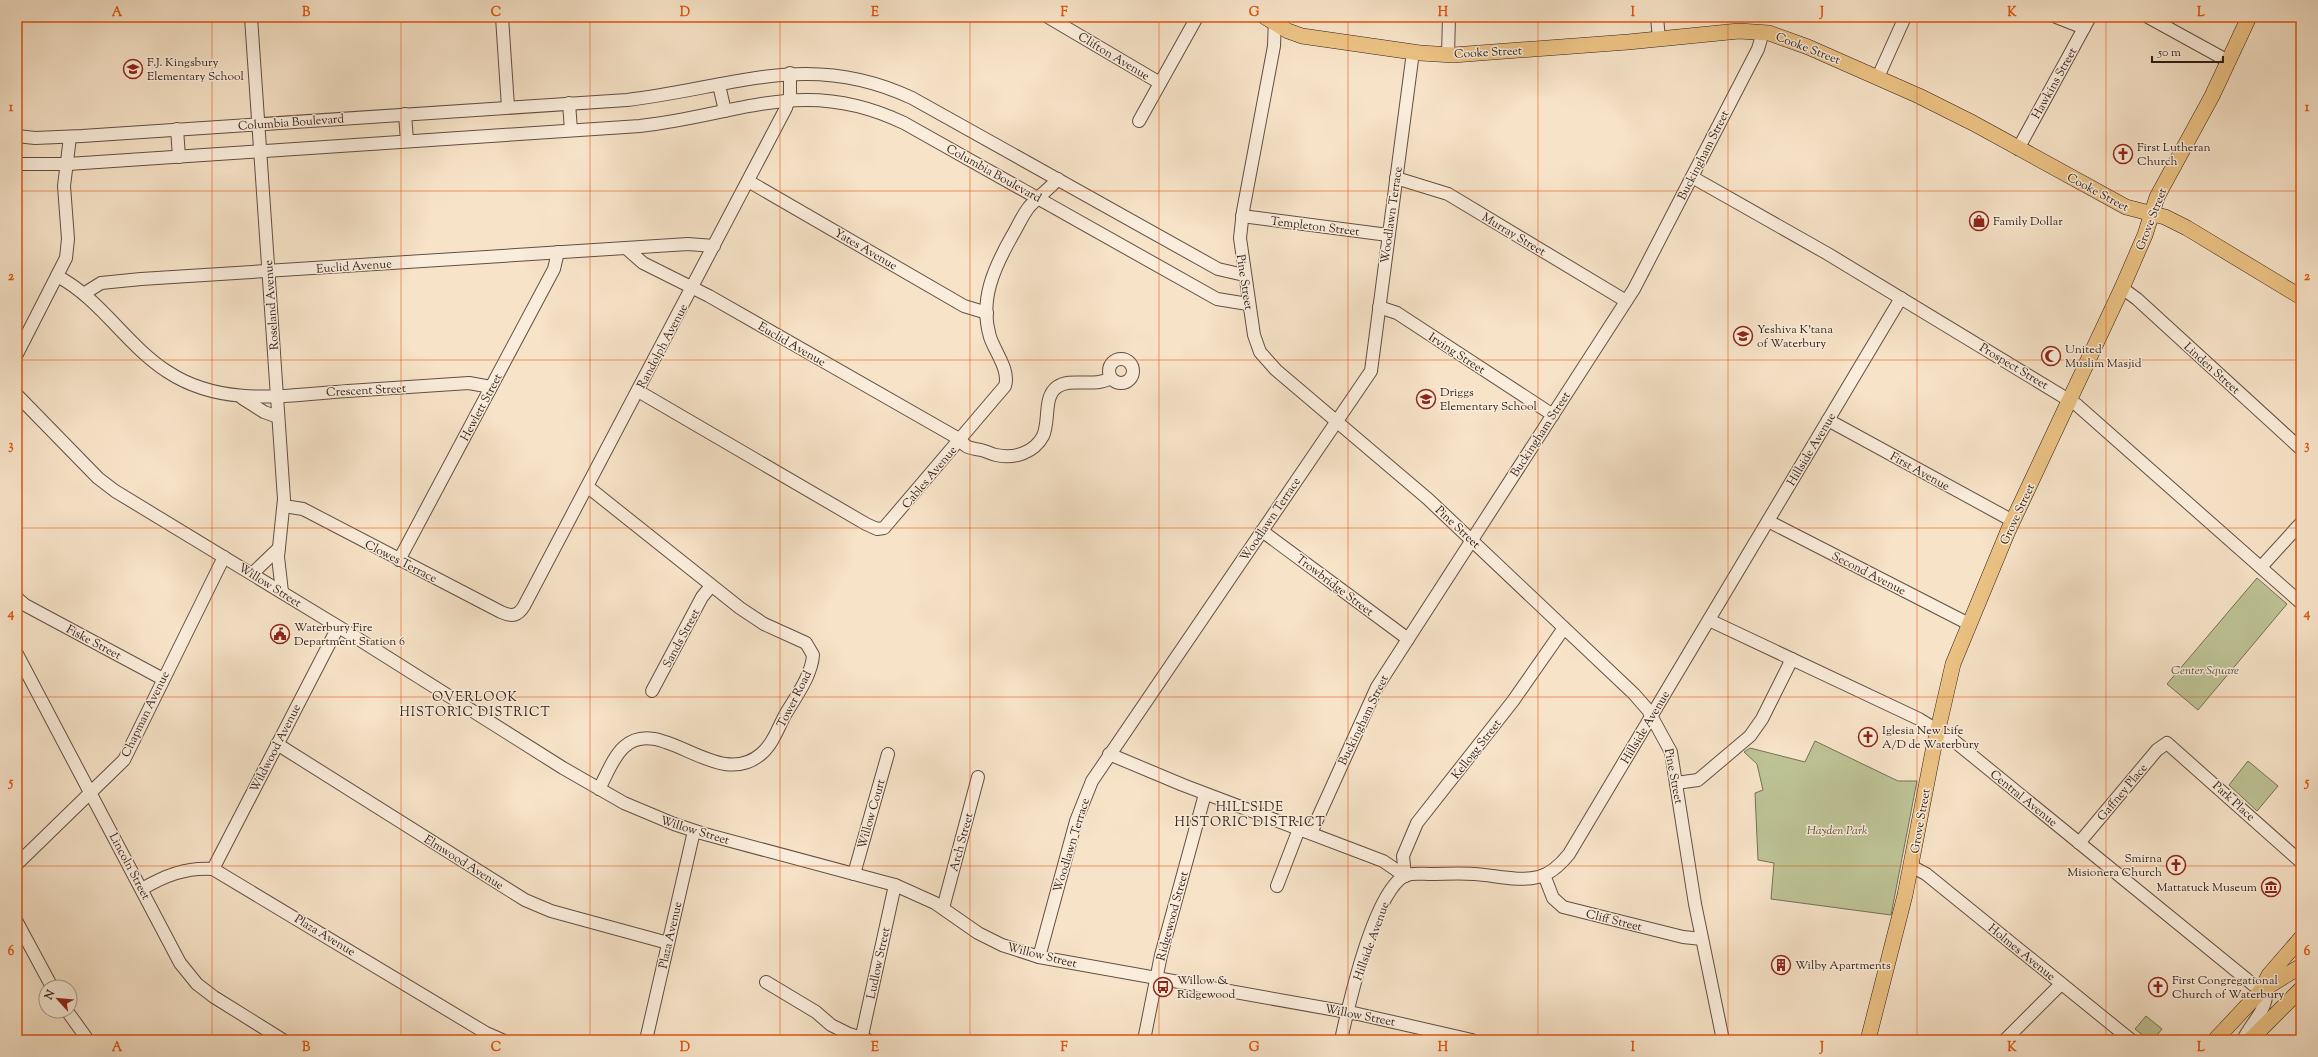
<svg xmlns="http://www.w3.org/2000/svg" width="2318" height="1057" font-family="'Sorts Mill Goudy',serif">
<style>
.green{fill:#bdc395;stroke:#767056}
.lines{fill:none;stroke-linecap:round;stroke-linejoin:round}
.minor-casing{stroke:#614f44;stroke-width:14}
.major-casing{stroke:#2f1e18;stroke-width:16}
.minor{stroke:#faeddb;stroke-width:12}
.major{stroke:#ecc284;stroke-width:15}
.grid{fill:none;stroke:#df560d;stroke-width:1;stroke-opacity:0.55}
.labels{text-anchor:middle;stroke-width:3;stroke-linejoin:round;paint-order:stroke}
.street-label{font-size:12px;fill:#2f1e18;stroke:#faeddb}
.poi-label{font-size:12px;fill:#2f1e18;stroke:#faeddb;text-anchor:start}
.park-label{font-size:12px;font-style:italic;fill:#5a503e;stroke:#faeddb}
.neighbourhood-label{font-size:13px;letter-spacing:1px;fill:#2f1e18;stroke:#faeddb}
.neatline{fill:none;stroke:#df560d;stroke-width:1.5}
.grid-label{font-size:13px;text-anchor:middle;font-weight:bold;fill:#df560d}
</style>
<rect width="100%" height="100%" fill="#f7e3c8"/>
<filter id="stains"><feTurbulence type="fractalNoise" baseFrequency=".005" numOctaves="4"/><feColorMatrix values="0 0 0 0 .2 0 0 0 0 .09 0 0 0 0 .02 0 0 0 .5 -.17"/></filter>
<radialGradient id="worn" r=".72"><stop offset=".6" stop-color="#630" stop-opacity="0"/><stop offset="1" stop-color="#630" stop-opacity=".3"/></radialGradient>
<g class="green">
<path d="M2257,578L2287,604L2198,710L2167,684Z"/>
<path d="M1815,741L1898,781H1917L1891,915L1771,899L1774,863L1758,860L1755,793L1763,790L1757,764L1744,752L1750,748L1805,762Z"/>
<path d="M2248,761L2278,786L2257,811L2229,785Z"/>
<path d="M2146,1016L2162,1029L2153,1040H2149L2135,1029Z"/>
</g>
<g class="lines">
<g class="minor-casing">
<g id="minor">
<path d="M251,17L284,499L278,557L282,592"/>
<path d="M502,17L508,107"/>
<path d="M1048,17L1160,83"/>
<path d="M1275,17L1274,46L1243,211L1240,238L1254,335L1260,352L1276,370L1428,499L1634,694L1648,710L1671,752L1695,904L1723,1040"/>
<path d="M1657,17L1659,39"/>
<path d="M2056,17L2084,28"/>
<path d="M2148,17L2228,61"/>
<path d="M1448,55L1449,17"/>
<path d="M1878,77L1905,17"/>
<path d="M719,85L725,111"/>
<path d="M569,103L571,130"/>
<path d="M405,114L407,141"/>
<path d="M1139,121L1197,17"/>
<path d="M177,129L179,157"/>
<path d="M17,136L35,138L82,136L627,100C732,88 808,49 912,98L1218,269L1244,275"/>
<path d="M2018,149L2090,17"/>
<path d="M17,164H68L640,126C740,115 804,75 904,123L1217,299L1248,304"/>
<path d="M1692,177L1828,254L2077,405L2301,603"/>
<path d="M1396,178L1448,194L1626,301"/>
<path d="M748,181L964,306L987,313"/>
<path d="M1242,216L1388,235"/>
<path d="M626,248L643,263L709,296L961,440"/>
<path d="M57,276C101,299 126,345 168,372C223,408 287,395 348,391C388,388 429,386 469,383L491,387"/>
<path d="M2122,288L2137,299L2301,449"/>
<path d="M85,293L101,283L141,279L688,244L714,246"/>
<path d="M1379,307L1397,313L1553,415"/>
<path d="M17,354L66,258L68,239L64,186L70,137"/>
<circle cx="1121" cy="371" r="12"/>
<path d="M638,391L866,524L877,529L884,528L1005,386C1010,370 995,352 990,337C979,300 994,268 1012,236C1018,226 1022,216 1029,207C1038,197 1049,189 1058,179"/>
<path d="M17,395L98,478L115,491L352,635L563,768L624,803L674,824L701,833L895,885L935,903L978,933L1002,945L1039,957L1358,1014L1472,1040"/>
<path d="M242,398L264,412L278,417"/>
<path d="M1828,420L2013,521"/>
<path d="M961,440C966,449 972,448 981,450C986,451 991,454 996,455C1014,459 1034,453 1043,436C1050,421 1043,397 1057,387C1071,377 1094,388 1111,378"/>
<path d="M588,487L740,608L764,624L806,643L813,655C812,675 795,698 785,715C778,728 773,744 761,754C717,792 661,713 624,747C613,757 606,776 599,789"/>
<path d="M284,506L303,509L501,612C512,617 518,616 524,606L786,108L790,95V73"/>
<path d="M1768,521L1969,624"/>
<path d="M1262,531L1408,639"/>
<path d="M399,560L554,269L558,252"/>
<path d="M2261,567L2301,523"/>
<path d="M252,574L279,548"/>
<path d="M17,598L25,605L163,679"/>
<path d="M1709,620L1919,719L1953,740L2261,991L2266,997C2264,1013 2250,1025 2243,1040"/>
<path d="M17,654L180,963L197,984L214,997L283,1040"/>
<path d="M652,691L702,597L711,586"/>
<path d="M277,744L525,900L551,911L668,943"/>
<path d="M1109,754L1183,785L1383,861L1405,876"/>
<path d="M1676,783L1698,780L1750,736L1762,719L1792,659"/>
<path d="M1311,833L1377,687L1634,289L1758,49L1763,32"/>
<path d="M2079,843L2157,750L2167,743L2301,862"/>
<path d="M17,864L124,760L224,557"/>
<path d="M1911,866L1926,874L2131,1040"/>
<path d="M213,869L338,627"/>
<path d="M854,874L888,754"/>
<path d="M1544,875L1553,898L1563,907L1683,937L1702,939"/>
<path d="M1405,876L1403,856L1417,823L1513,701L1564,628"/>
<path d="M1277,886L1299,829"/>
<path d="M142,889C164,876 186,867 213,869L486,1033L502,1040"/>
<path d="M943,908L978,777"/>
<path d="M17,922L52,987"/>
<path d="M1039,957L1076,821L1092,781L1371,371L1413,52"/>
<path d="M766,982L816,1012L831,1025L849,1034L868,1040"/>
<path d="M67,1011L88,1040"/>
<path d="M646,1040L694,831"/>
<path d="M861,1040L895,885"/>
<path d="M1144,1040L1161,955L1205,794"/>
<path d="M1341,1040C1349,1003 1372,903 1400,879C1408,872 1419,874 1429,874C1444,874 1459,873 1474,874C1494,875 1519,882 1538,877C1551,874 1561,864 1569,854L1901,298"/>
<path d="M2005,1040L2061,984"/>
</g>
</g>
<g class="major-casing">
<g id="major">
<path d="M1265,17L1288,31L1302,36L1420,53L1453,55L1628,42L1739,31L1769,33L1808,47L1919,96L1973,123L2126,207L2165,217L2187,228L2301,297"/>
<path d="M2261,990L2269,975L2301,938"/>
<path d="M1868,1040L1905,895L1933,751L1953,664L2008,531L2122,288L2145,235L2157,197L2212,96L2249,17"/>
<path d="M2215,1040L2261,991L2301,966"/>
<path d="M2250,1040L2301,989"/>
</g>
</g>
<use href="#minor" class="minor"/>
<use href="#major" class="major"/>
</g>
<path class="grid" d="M212,17V1040M401,17V1040M590,17V1040M780,17V1040M970,17V1040M1159,17V1040M1348,17V1040M1538,17V1040M1728,17V1040M1917,17V1040M2106,17V1040M17,191H2301M17,360H2301M17,528H2301M17,697H2301M17,866H2301"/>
<defs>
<g id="school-ring" transform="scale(1)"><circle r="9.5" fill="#faeddb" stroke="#8f2418" stroke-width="1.5"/><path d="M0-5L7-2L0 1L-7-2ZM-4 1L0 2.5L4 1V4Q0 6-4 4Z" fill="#8f2418"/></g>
<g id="church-ring" transform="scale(1)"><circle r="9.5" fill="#faeddb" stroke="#8f2418" stroke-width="1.5"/><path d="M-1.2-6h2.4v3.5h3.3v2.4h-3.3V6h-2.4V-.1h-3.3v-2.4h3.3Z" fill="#8f2418"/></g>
<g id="shop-ring" transform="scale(1)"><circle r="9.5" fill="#faeddb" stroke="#8f2418" stroke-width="1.5"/><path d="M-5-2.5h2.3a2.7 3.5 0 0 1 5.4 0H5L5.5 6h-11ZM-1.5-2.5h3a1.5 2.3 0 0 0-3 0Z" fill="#8f2418"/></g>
<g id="mosque-ring" transform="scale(1)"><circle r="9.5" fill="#faeddb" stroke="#8f2418" stroke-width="1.5"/><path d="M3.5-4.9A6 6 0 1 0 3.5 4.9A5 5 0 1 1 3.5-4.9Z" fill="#8f2418"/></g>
<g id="civic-ring" transform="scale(1)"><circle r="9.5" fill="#faeddb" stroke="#8f2418" stroke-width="1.5"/><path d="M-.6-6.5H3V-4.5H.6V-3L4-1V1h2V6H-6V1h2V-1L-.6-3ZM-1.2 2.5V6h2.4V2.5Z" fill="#8f2418"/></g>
<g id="museum-ring" transform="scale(1)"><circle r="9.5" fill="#faeddb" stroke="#8f2418" stroke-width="1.5"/><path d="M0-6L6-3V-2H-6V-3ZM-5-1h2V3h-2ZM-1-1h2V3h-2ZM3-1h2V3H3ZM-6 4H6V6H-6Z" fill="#8f2418"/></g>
<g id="building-ring" transform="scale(1)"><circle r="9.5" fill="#faeddb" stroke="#8f2418" stroke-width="1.5"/><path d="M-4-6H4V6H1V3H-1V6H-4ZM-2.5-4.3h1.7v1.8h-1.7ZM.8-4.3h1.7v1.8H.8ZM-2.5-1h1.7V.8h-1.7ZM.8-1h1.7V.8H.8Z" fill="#8f2418"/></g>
<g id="bus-ring" transform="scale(1)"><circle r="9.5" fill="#faeddb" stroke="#8f2418" stroke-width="1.5"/><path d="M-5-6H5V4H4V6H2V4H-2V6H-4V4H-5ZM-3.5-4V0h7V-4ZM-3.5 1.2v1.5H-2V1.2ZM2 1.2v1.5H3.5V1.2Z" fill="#8f2418"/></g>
</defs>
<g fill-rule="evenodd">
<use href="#school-ring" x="133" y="69"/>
<use href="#church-ring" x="2123" y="154"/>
<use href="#shop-ring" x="1979" y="221"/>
<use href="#school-ring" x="1743" y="336"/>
<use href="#mosque-ring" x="2051" y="356"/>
<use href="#school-ring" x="1426" y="399"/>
<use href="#civic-ring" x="280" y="634"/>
<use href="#church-ring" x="1868" y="737"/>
<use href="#church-ring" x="2176" y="865"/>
<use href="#museum-ring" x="2271" y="887"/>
<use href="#building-ring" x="1781" y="965"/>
<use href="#bus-ring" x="1163" y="987"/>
<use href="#church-ring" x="2158" y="987"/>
</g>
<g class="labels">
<g class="street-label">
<text transform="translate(1808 48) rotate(21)" y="4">Cooke Street</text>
<text transform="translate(1488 52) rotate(-3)" y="4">Cooke Street</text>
<text transform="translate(1114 56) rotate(31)" y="4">Clifton Avenue</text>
<text transform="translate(2054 83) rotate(-61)" y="4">Hawkins Street</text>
<text transform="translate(291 122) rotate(-4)" y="4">Columbia Boulevard</text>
<text transform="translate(1703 155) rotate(-63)" y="4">Buckingham Street</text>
<text transform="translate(994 173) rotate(29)" y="4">Columbia Boulevard</text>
<text transform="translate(2098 192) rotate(28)" y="4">Cooke Street</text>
<text transform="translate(1391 215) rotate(-82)" y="4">Woodlawn Terrace</text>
<text transform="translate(2151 219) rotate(-69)" y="4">Grove Street</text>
<text transform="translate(1315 226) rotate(7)" y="4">Templeton Street</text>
<text transform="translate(1514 234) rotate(31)" y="4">Murray Street</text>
<text transform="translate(866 249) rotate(30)" y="4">Yates Avenue</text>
<text transform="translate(354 266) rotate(-4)" y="4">Euclid Avenue</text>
<text transform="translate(1245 282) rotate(81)" y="4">Pine Street</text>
<text transform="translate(271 305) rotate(-94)" y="4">Roseland Avenue</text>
<text transform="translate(792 344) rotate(30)" y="4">Euclid Avenue</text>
<text transform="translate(662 346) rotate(-62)" y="4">Randolph Avenue</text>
<text transform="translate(1457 353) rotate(33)" y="4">Irving Street</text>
<text transform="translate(2014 366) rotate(31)" y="4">Prospect Street</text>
<text transform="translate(2212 368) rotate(42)" y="4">Linden Street</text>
<text transform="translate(366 390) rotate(-3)" y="4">Crescent Street</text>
<text transform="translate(481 407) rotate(-62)" y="4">Hewlett Street</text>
<text transform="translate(1540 434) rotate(-57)" y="4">Buckingham Street</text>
<text transform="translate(1811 449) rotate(-59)" y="4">Hillside Avenue</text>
<text transform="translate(1920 471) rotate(29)" y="4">First Avenue</text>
<text transform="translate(929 477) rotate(-50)" y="4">Cables Avenue</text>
<text transform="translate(2017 514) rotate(-65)" y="4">Grove Street</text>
<text transform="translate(1270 519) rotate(-56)" y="4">Woodlawn Terrace</text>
<text transform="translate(1458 527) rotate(43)" y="4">Pine Street</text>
<text transform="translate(401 561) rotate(27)" y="4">Clowes Terrace</text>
<text transform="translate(1869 573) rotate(27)" y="4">Second Avenue</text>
<text transform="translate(270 585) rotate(32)" y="4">Willow Street</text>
<text transform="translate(1335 585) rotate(37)" y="4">Trowbridge Street</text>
<text transform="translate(681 638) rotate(-62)" y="4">Sands Street</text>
<text transform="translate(94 642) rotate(28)" y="4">Fiske Street</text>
<text transform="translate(794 699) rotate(-63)" y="4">Tower Road</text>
<text transform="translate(145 714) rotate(-64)" y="4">Chapman Avenue</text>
<text transform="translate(1363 720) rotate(-64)" y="4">Buckingham Street</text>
<text transform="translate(1645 727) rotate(-59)" y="4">Hillside Avenue</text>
<text transform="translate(275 748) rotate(-63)" y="4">Wildwood Avenue</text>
<text transform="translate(1476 749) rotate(-52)" y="4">Kellogg Street</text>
<text transform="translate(1674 776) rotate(79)" y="4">Pine Street</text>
<text transform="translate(2122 792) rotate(-50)" y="4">Gaffney Place</text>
<text transform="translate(2024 798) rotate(39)" y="4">Central Avenue</text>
<text transform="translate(2234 801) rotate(42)" y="4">Park Place</text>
<text transform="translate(871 814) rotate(-74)" y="4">Willow Court</text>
<text transform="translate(1920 821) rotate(-80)" y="4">Grove Street</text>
<text transform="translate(695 830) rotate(17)" y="4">Willow Street</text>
<text transform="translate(961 842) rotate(-75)" y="4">Arch Street</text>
<text transform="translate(1071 845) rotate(-73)" y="4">Woodlawn Terrace</text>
<text transform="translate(464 862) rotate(32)" y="4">Elmwood Avenue</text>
<text transform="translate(130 866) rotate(62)" y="4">Lincoln Street</text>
<text transform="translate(1172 916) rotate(-75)" y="4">Ridgewood Street</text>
<text transform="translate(1614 920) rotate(14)" y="4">Cliff Street</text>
<text transform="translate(325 935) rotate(31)" y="4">Plaza Avenue</text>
<text transform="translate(670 935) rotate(-77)" y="4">Plaza Avenue</text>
<text transform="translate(1371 941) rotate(-70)" y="4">Hillside Avenue</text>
<text transform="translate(2022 952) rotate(39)" y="4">Holmes Avenue</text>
<text transform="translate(1042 955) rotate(14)" y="4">Willow Street</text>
<text transform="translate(878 963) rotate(-78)" y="4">Ludlow Street</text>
<text transform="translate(1360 1015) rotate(11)" y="4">Willow Street</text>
</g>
<g class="poi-label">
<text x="147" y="66">F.J. Kingsbury<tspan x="147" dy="14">Elementary School</tspan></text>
<text x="2137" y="151">First Lutheran<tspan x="2137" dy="14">Church</tspan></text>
<text x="1993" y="225">Family Dollar</text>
<text x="1757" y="333">Yeshiva K’tana<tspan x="1757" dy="14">of Waterbury</tspan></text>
<text x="2065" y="353">United<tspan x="2065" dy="14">Muslim Masjid</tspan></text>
<text x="1440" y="396">Driggs<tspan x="1440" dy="14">Elementary School</tspan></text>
<text x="294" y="631">Waterbury Fire<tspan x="294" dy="14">Department Station 6</tspan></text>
<text x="1882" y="734">Iglesia New Life<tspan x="1882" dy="14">A/D de Waterbury</tspan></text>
<text x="2162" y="862" text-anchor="end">Smirna<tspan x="2162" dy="14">Misionera Church</tspan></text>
<text x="2257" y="891" text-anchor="end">Mattatuck Museum</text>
<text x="1795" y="969">Wilby Apartments</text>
<text x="1177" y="984">Willow &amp;<tspan x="1177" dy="14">Ridgewood</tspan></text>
<text x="2172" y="984">First Congregational<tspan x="2172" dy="14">Church of Waterbury</tspan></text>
</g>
<g class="park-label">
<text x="2205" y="674">Center Square</text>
<text x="1837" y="834">Hayden Park</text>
</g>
<g class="neighbourhood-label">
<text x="475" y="701">OVERLOOK<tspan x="475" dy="15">HISTORIC DISTRICT</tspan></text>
<text x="1250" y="811">HILLSIDE<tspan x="1250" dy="15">HISTORIC DISTRICT</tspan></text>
</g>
</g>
<rect width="2318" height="1057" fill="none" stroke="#f7e3c8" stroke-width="44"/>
<g transform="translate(58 999) rotate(297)"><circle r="19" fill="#faeddb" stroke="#a99a8d"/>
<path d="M0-3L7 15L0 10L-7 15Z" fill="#8f2418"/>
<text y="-6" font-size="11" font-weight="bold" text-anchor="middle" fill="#2f1e18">N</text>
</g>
<path d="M2152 56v6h71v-6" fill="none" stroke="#2f1e18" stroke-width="2"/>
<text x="2158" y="56" font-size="12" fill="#2f1e18" stroke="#faeddb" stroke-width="3" paint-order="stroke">50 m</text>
<rect x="22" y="22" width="2274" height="1013" class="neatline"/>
<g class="grid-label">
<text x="117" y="16">A</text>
<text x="306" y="16">B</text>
<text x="496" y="16">C</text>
<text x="685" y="16">D</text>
<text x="875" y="16">E</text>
<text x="1064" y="16">F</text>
<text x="1254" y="16">G</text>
<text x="1443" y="16">H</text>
<text x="1633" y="16">I</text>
<text x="1822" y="16">J</text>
<text x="2012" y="16">K</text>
<text x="2201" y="16">L</text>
<text x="11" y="111">1</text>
<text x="2307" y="111">1</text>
<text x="11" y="280">2</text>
<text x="2307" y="280">2</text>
<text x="11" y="449">3</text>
<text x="2307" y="449">3</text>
<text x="11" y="617">4</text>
<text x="2307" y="617">4</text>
<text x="11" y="786">5</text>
<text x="2307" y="786">5</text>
<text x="11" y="955">6</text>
<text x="2307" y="955">6</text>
<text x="117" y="1051">A</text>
<text x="306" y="1051">B</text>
<text x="496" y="1051">C</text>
<text x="685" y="1051">D</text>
<text x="875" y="1051">E</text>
<text x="1064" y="1051">F</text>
<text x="1254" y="1051">G</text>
<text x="1443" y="1051">H</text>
<text x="1633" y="1051">I</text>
<text x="1822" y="1051">J</text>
<text x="2012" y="1051">K</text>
<text x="2201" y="1051">L</text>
</g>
<rect width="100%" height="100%" filter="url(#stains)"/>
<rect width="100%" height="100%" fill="url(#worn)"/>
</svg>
